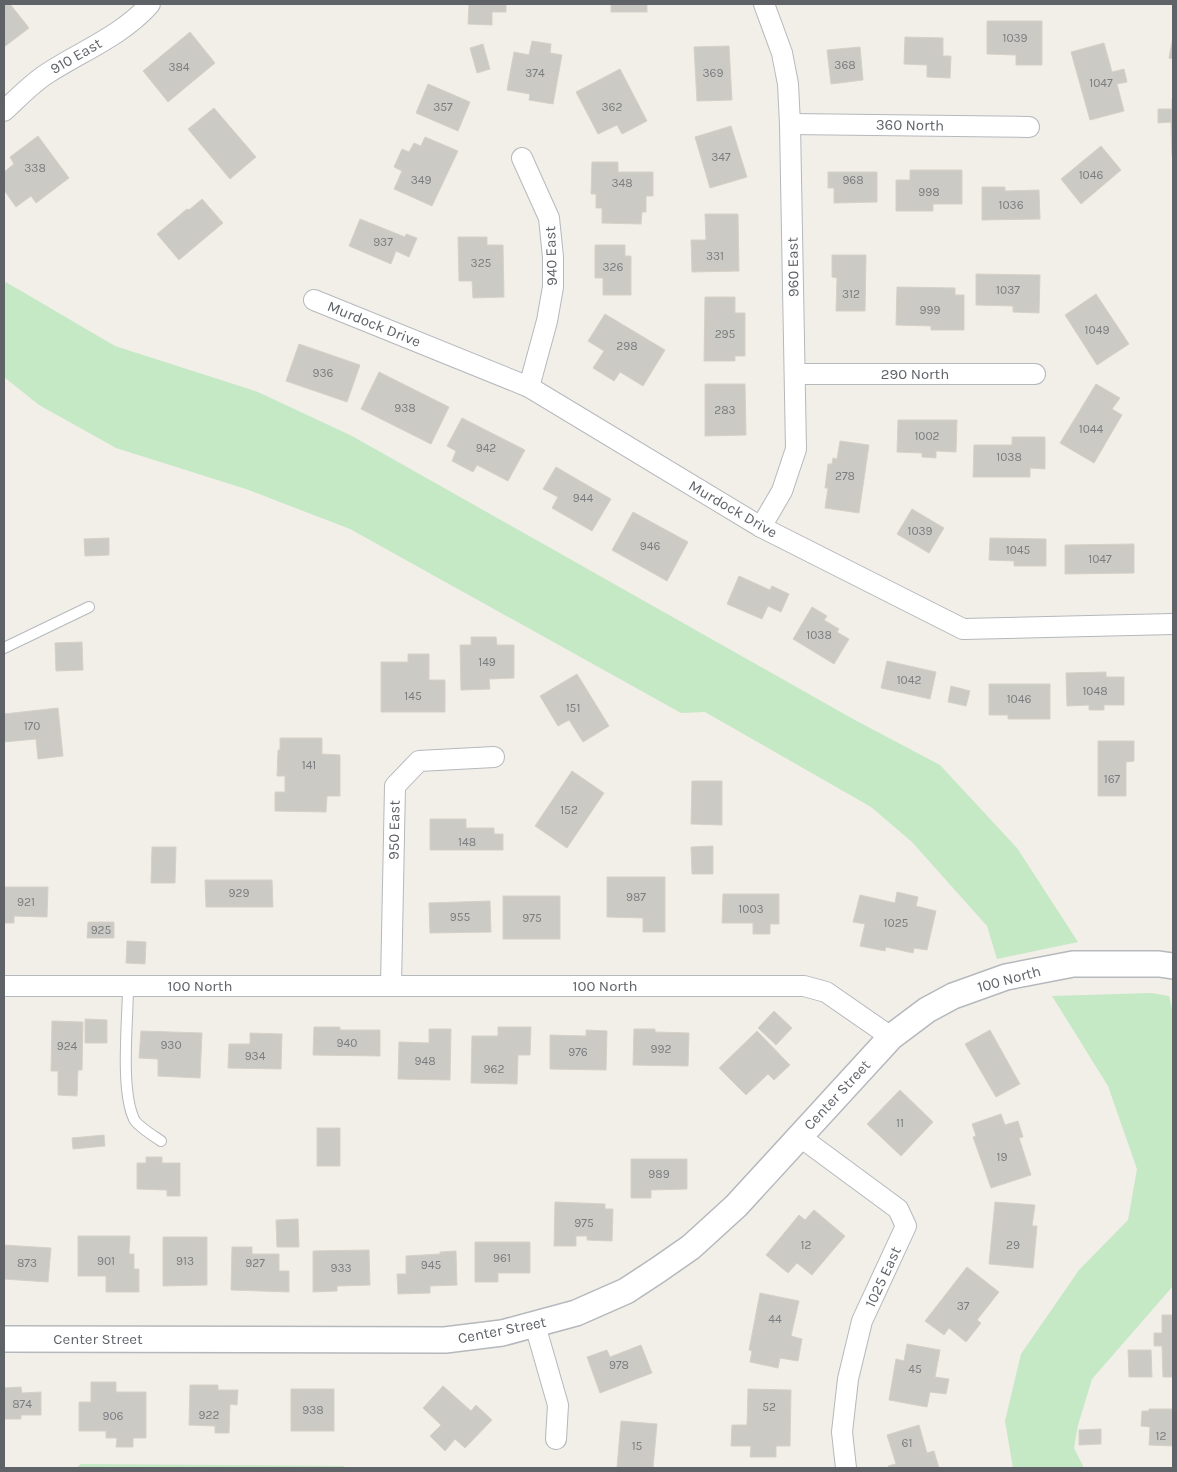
<svg xmlns="http://www.w3.org/2000/svg" width="1177" height="1472" font-family="Karla,sans-serif">
<style>
.green{fill:#c5e8c5}
.building{fill:#cccac5;stroke:#d6d1c6}
.lines{fill:none;stroke-linecap:round;stroke-linejoin:round}
.service-casing{stroke:#b5b8bc;stroke-width:12}
.minor-casing{stroke:#b5b8bc;stroke-width:22}
.tertiary-casing{stroke:#b5b8bc;stroke-width:28}
.service{stroke:#fff;stroke-width:10}
.minor{stroke:#fff;stroke-width:20}
.tertiary{stroke:#fff;stroke-width:25}
.labels{text-anchor:middle;stroke-width:5;stroke-linejoin:round;paint-order:stroke}
.number-label{font-size:12px;fill:#7a7d7f}
.street-label{font-size:15px;fill:#5f6368;stroke:#fff}
</style>
<rect width="100%" height="100%" fill="#f1efe8"/>
<g class="green">
<path d="M4,281L115,346L258,392L352,436L853,719L940,765L1017,848L1078,942L997,959L987,926L912,842L871,807L705,712L681,713L350,529L246,489L116,448L39,405L4,377Z"/>
<path d="M1151,993L1169,996L1173,1013V1286L1092,1379L1078,1425L1074,1448L1084,1468H1013L1005,1421L1021,1354L1079,1270L1128,1220L1137,1169L1108,1086L1052,996Z"/>
<path d="M81,1464L344,1466L345,1468H76Z"/>
</g>
<g class="building">
<path d="M4,4H10L29,28L4,47Z"/>
<path d="M469,4H506V12H492V25L468,24Z"/>
<rect x="611" y="4" width="36" height="8"/>
<path d="M987,21H1042V65H1016V55L987,54Z"/>
<path d="M190,32L215,63L168,102L143,71Z"/>
<path d="M905,37L943,38V56H951L950,78L927,77V65L904,64Z"/>
<path d="M1173,37V59L1169,58Z"/>
<path d="M532,41L551,44L550,53L562,55L553,104L529,100L530,94L507,90L514,52L529,55Z"/>
<path d="M1104,43L1112,72L1124,69L1127,82L1117,84L1124,111L1090,120L1071,52Z"/>
<path d="M483,44L490,69L477,73L470,48Z"/>
<path d="M729,46L732,100L697,101L694,47Z"/>
<path d="M860,47L863,80L831,84L827,50Z"/>
<path d="M620,69L647,121L622,134L617,125L598,134L576,92Z"/>
<path d="M428,84L470,102L458,131L416,113Z"/>
<path d="M1172,99H1173V156H1172L1171,122L1158,123V109H1172Z"/>
<path d="M214,108L256,157L230,179L188,129Z"/>
<path d="M731,126L747,177L710,188L695,137Z"/>
<path d="M38,136L69,178L36,203L31,196L16,207L4,190V172L14,164L10,157Z"/>
<path d="M425,137L458,151L432,206L394,189L402,171L394,167L402,149L409,152L414,143L421,146Z"/>
<path d="M1101,146L1121,170L1081,204L1061,179Z"/>
<path d="M592,162H618V172H653V196H646V212H642L641,224L602,223V208H596V194H591Z"/>
<path d="M910,170H962V204H933V211H896V180H910Z"/>
<path d="M828,172H877V202L834,203V188H828Z"/>
<path d="M982,187H1005V191L1039,190L1040,219L982,220Z"/>
<path d="M202,199L223,223L179,260L157,234L187,209L189,210Z"/>
<path d="M705,214H738L739,271L692,272L691,240H706Z"/>
<path d="M360,219L405,237L406,234L417,238L409,257L396,251L391,264L349,246Z"/>
<path d="M458,237H487V245H503L504,297L473,298L472,281H459Z"/>
<path d="M595,245H625V256H631V295H603V278H595Z"/>
<path d="M832,255H866L865,311H836L837,278L832,277Z"/>
<path d="M976,274L1040,275L1039,313L1013,312V306L976,305Z"/>
<path d="M897,287L955,288V295H964V330H931V326L896,325Z"/>
<path d="M1096,294L1129,344L1097,365L1065,315Z"/>
<path d="M705,297H735V313H745V356H735V361H704Z"/>
<path d="M605,314L665,350L643,386L620,372L614,381L593,368L604,351L588,341Z"/>
<path d="M299,344L360,365L347,402L286,381Z"/>
<path d="M379,372L449,407L431,444L361,409Z"/>
<path d="M705,384H745L746,435L705,436Z"/>
<path d="M1096,384L1120,398L1112,409L1122,415L1094,463L1060,443Z"/>
<path d="M462,418L525,450L508,481L477,465L473,472L452,461L456,451L447,446Z"/>
<path d="M898,420H957L956,452L936,451V458L922,457V453L897,452Z"/>
<path d="M1012,437H1045V469L1030,468V477H973L974,445H1012Z"/>
<path d="M840,441L869,445L859,513L825,508L828,488H825L828,464H832L833,458L837,459Z"/>
<path d="M556,467L611,499L592,531L552,508L558,497L543,489Z"/>
<path d="M912,509L944,528L929,553L897,534Z"/>
<path d="M633,512L688,542L667,581L612,550Z"/>
<path d="M109,538V555L85,556L84,539Z"/>
<path d="M990,538L1046,539V566H1014V561L989,560Z"/>
<path d="M1134,544V573L1065,574V545Z"/>
<path d="M739,576L770,590L772,586L789,594L781,612L768,606L762,619L727,604Z"/>
<path d="M812,607L827,616L824,620L839,629L837,632L849,639L834,664L793,639Z"/>
<path d="M471,637H496L497,645H514V678L489,679L490,689L461,690L460,645H471Z"/>
<path d="M82,642L83,670L56,671L55,643Z"/>
<path d="M408,654H429V680H445V712H381V662H408Z"/>
<path d="M887,661L936,672L930,699L881,688Z"/>
<path d="M1106,672V677H1124V705H1104V710H1089V705L1067,706L1066,673Z"/>
<path d="M577,674L609,726L583,742L569,720L558,726L540,696Z"/>
<path d="M989,684H1050V719H1008V715H989Z"/>
<path d="M951,686L970,691L966,706L948,702Z"/>
<path d="M58,708L63,756L38,759L36,739L4,742V714Z"/>
<path d="M280,738H322V754L340,755V796H327L326,812L275,811V792H285V776H277L278,750H280Z"/>
<path d="M1098,741H1134V761L1126,762V796H1098Z"/>
<path d="M572,771L604,793L567,848L535,826Z"/>
<path d="M692,781H722V825L691,824Z"/>
<path d="M430,819H466V828H494V834H503V850H430Z"/>
<path d="M713,846V874H692L691,847Z"/>
<path d="M152,847H176L175,883H151Z"/>
<path d="M607,877H665V932H643V918L607,917Z"/>
<path d="M205,880H272L273,907H206Z"/>
<path d="M4,887H48L47,917L14,916V923H4Z"/>
<path d="M897,892L918,897L916,906L936,911L927,950L914,948L913,953L886,947L885,951L860,946L865,924L853,922L860,895L895,903Z"/>
<path d="M723,894H779V924H770V934H753V923H722Z"/>
<rect x="503" y="896" width="57" height="43"/>
<path d="M490,901L491,932L430,933L429,903Z"/>
<path d="M88,922H114V938H87Z"/>
<path d="M127,941L146,942L145,964L126,963Z"/>
<path d="M774,1011L792,1028L776,1045L758,1028Z"/>
<path d="M85,1019L107,1020V1043H85Z"/>
<path d="M52,1021L83,1022L82,1070H78L77,1096L58,1095V1071H51Z"/>
<path d="M314,1027H340V1030H380V1056L313,1055Z"/>
<path d="M498,1027H531L530,1055H518L517,1084L471,1083L472,1036H498Z"/>
<path d="M429,1029H451L450,1080L398,1079L399,1042L429,1043Z"/>
<path d="M634,1029H655V1032L689,1033L688,1066L633,1065Z"/>
<path d="M586,1030L607,1031L606,1070L550,1069V1035L586,1036Z"/>
<path d="M990,1030L1020,1084L996,1097L965,1044Z"/>
<path d="M141,1031L202,1033L200,1078L158,1076V1059L139,1058Z"/>
<path d="M757,1031L790,1065L774,1080L768,1074L746,1095L719,1068Z"/>
<path d="M250,1033L282,1034L281,1069L228,1068L229,1044H250Z"/>
<path d="M900,1090L933,1122L901,1156L867,1124Z"/>
<path d="M1001,1114L1005,1125L1018,1121L1023,1137L1019,1138L1031,1175L991,1188L973,1137L976,1136L972,1124Z"/>
<rect x="317" y="1128" width="23" height="38"/>
<path d="M104,1135L105,1146L73,1149L72,1138Z"/>
<path d="M146,1157H162V1163H180V1196H167V1190L137,1189V1163H146Z"/>
<path d="M631,1159H687V1189L651,1190V1198H631Z"/>
<path d="M555,1202L605,1204V1209H613L612,1241L587,1240V1236H576V1246H554Z"/>
<path d="M995,1202L1035,1205L1032,1226H1037L1033,1268L989,1264Z"/>
<path d="M814,1210L845,1236L812,1275L797,1263L788,1273L766,1255L799,1215L805,1220Z"/>
<path d="M298,1219L299,1247H277L276,1220Z"/>
<path d="M78,1236H130L129,1254H134V1269H139V1292H106V1276H78Z"/>
<path d="M163,1237H207V1285L163,1286Z"/>
<path d="M475,1242H530V1273H498V1282H475Z"/>
<path d="M4,1245L51,1248L48,1282L4,1279Z"/>
<path d="M232,1247H252V1254H279V1271H289V1292L231,1290Z"/>
<path d="M369,1250L370,1285L337,1286V1291L313,1292V1251Z"/>
<path d="M456,1251L457,1285L430,1286V1293L398,1294L397,1274H406V1256L440,1254V1252Z"/>
<path d="M967,1267L999,1292L977,1320L981,1323L966,1342L949,1328L944,1335L925,1321Z"/>
<path d="M760,1293L799,1301L791,1336L802,1339L798,1361L780,1358L778,1368L750,1362L752,1351L749,1350Z"/>
<path d="M1162,1315H1173V1377H1163L1162,1346H1154V1333H1162Z"/>
<path d="M907,1344L940,1350L935,1377L949,1379L946,1394L930,1392L927,1407L889,1400L896,1359L904,1361Z"/>
<path d="M641,1345L652,1373L600,1393L587,1357L607,1350L610,1357Z"/>
<path d="M1128,1350H1151L1152,1377H1129Z"/>
<path d="M91,1382H116V1392H146V1438H133V1447H116L117,1438H106V1431H79V1402H91Z"/>
<path d="M190,1385H218V1390H238L237,1405L230,1404L229,1433H215V1426L189,1425Z"/>
<path d="M443,1386L471,1411L476,1405L492,1420L465,1448L455,1439L445,1451L430,1436L441,1425L423,1408Z"/>
<path d="M21,1387L22,1393L41,1392V1415H21V1419H4V1388Z"/>
<rect x="291" y="1389" width="43" height="42"/>
<path d="M748,1389L791,1390L790,1446H776V1457H750L751,1446H731L732,1425H747Z"/>
<path d="M1149,1409H1173V1446L1149,1445L1150,1427L1141,1426L1142,1411H1149Z"/>
<path d="M621,1421L657,1424L653,1468H617Z"/>
<path d="M919,1425L927,1453L934,1451L939,1468H889L888,1466L896,1464L887,1435Z"/>
<path d="M1101,1429V1444L1079,1445V1430Z"/>
</g>
<g class="lines">
<g class="service-casing">
<g id="service">
<path d="M4,648L89,607"/>
<path d="M128,986C128,1021 120,1089 134,1119C137,1126 154,1136 161,1141"/>
</g>
</g>
<g class="minor-casing">
<g id="minor">
<path d="M4,111C18,98 32,83 48,73C82,51 123,35 150,4"/>
<path d="M790,124L1029,127"/>
<path d="M522,158L549,218L553,257V287L547,321L529,387"/>
<path d="M314,300L529,387L761,527L963,629L1173,624"/>
<path d="M796,374H1035"/>
<path d="M761,527L782,491L796,449L790,124L788,84L782,53L764,4"/>
<path d="M391,985L395,786L419,761L494,757"/>
<path d="M4,986H804L826,992L891,1037"/>
<path d="M799,1136L898,1209L906,1226L862,1321L848,1379L842,1432L846,1468"/>
<path d="M535,1325L558,1405L556,1439"/>
</g>
</g>
<g class="tertiary-casing">
<path id="tertiary" d="M4,1339L445,1340L502,1333L576,1313L626,1291L658,1270L691,1247L736,1206L891,1037L927,1010L953,996L1006,977L1073,964H1159L1173,966"/>
</g>
<use href="#service" class="service"/>
<use href="#minor" class="minor"/>
<use href="#tertiary" class="tertiary"/>
</g>
<g class="labels">
<g class="number-label">
<text x="1015" y="42">1039</text>
<text x="845" y="69">368</text>
<text x="179" y="71">384</text>
<text x="535" y="77">374</text>
<text x="713" y="77">369</text>
<text x="1101" y="87">1047</text>
<text x="443" y="111">357</text>
<text x="612" y="111">362</text>
<text x="721" y="161">347</text>
<text x="35" y="172">338</text>
<text x="1091" y="179">1046</text>
<text x="421" y="184">349</text>
<text x="853" y="184">968</text>
<text x="622" y="187">348</text>
<text x="929" y="196">998</text>
<text x="1011" y="209">1036</text>
<text x="383" y="246">937</text>
<text x="715" y="260">331</text>
<text x="481" y="267">325</text>
<text x="613" y="271">326</text>
<text x="1008" y="294">1037</text>
<text x="851" y="298">312</text>
<text x="930" y="314">999</text>
<text x="1097" y="334">1049</text>
<text x="725" y="338">295</text>
<text x="627" y="350">298</text>
<text x="323" y="377">936</text>
<text x="405" y="412">938</text>
<text x="725" y="414">283</text>
<text x="1091" y="433">1044</text>
<text x="927" y="440">1002</text>
<text x="486" y="452">942</text>
<text x="1009" y="461">1038</text>
<text x="845" y="480">278</text>
<text x="583" y="502">944</text>
<text x="920" y="535">1039</text>
<text x="650" y="550">946</text>
<text x="1018" y="554">1045</text>
<text x="1100" y="563">1047</text>
<text x="819" y="639">1038</text>
<text x="487" y="666">149</text>
<text x="909" y="684">1042</text>
<text x="1095" y="695">1048</text>
<text x="413" y="700">145</text>
<text x="1019" y="703">1046</text>
<text x="573" y="712">151</text>
<text x="32" y="730">170</text>
<text x="309" y="769">141</text>
<text x="1112" y="783">167</text>
<text x="569" y="814">152</text>
<text x="467" y="846">148</text>
<text x="239" y="897">929</text>
<text x="636" y="901">987</text>
<text x="26" y="906">921</text>
<text x="751" y="913">1003</text>
<text x="460" y="921">955</text>
<text x="532" y="922">975</text>
<text x="896" y="927">1025</text>
<text x="101" y="934">925</text>
<text x="347" y="1047">940</text>
<text x="171" y="1049">930</text>
<text x="67" y="1050">924</text>
<text x="661" y="1053">992</text>
<text x="578" y="1056">976</text>
<text x="255" y="1060">934</text>
<text x="425" y="1065">948</text>
<text x="494" y="1073">962</text>
<text x="900" y="1127">11</text>
<text x="1002" y="1161">19</text>
<text x="659" y="1178">989</text>
<text x="584" y="1227">975</text>
<text x="806" y="1249">12</text>
<text x="1013" y="1249">29</text>
<text x="502" y="1262">961</text>
<text x="106" y="1265">901</text>
<text x="185" y="1265">913</text>
<text x="27" y="1267">873</text>
<text x="255" y="1267">927</text>
<text x="431" y="1269">945</text>
<text x="341" y="1272">933</text>
<text x="963" y="1310">37</text>
<text x="775" y="1323">44</text>
<text x="619" y="1369">978</text>
<text x="915" y="1373">45</text>
<text x="22" y="1408">874</text>
<text x="769" y="1411">52</text>
<text x="313" y="1414">938</text>
<text x="209" y="1419">922</text>
<text x="113" y="1420">906</text>
<text x="1161" y="1440">12</text>
<text x="907" y="1447">61</text>
<text x="637" y="1450">15</text>
</g>
<g class="street-label">
<text transform="translate(76 56) rotate(-30)" y="5">910 East</text>
<text transform="translate(910 125) rotate(1)" y="5">360 North</text>
<text transform="translate(551 256) rotate(-92)" y="5">940 East</text>
<text transform="translate(793 267) rotate(-91)" y="5">960 East</text>
<text transform="translate(374 324) rotate(22)" y="5">Murdock Drive</text>
<text x="915" y="379">290 North</text>
<text transform="translate(733 509) rotate(30)" y="5">Murdock Drive</text>
<text transform="translate(394 830) rotate(-89)" y="5">950 East</text>
<text transform="translate(1009 979) rotate(-15)" y="5">100 North</text>
<text x="200" y="991">100 North</text>
<text x="605" y="991">100 North</text>
<text transform="translate(837 1095) rotate(-47)" y="5">Center Street</text>
<text transform="translate(883 1277) rotate(-65)" y="5">1025 East</text>
<text transform="translate(502 1330) rotate(-11)" y="5">Center Street</text>
<text x="98" y="1344">Center Street</text>
</g>
</g>
<rect width="1177" height="1472" fill="none" stroke="#5f6368" stroke-width="10"/>
</svg>
